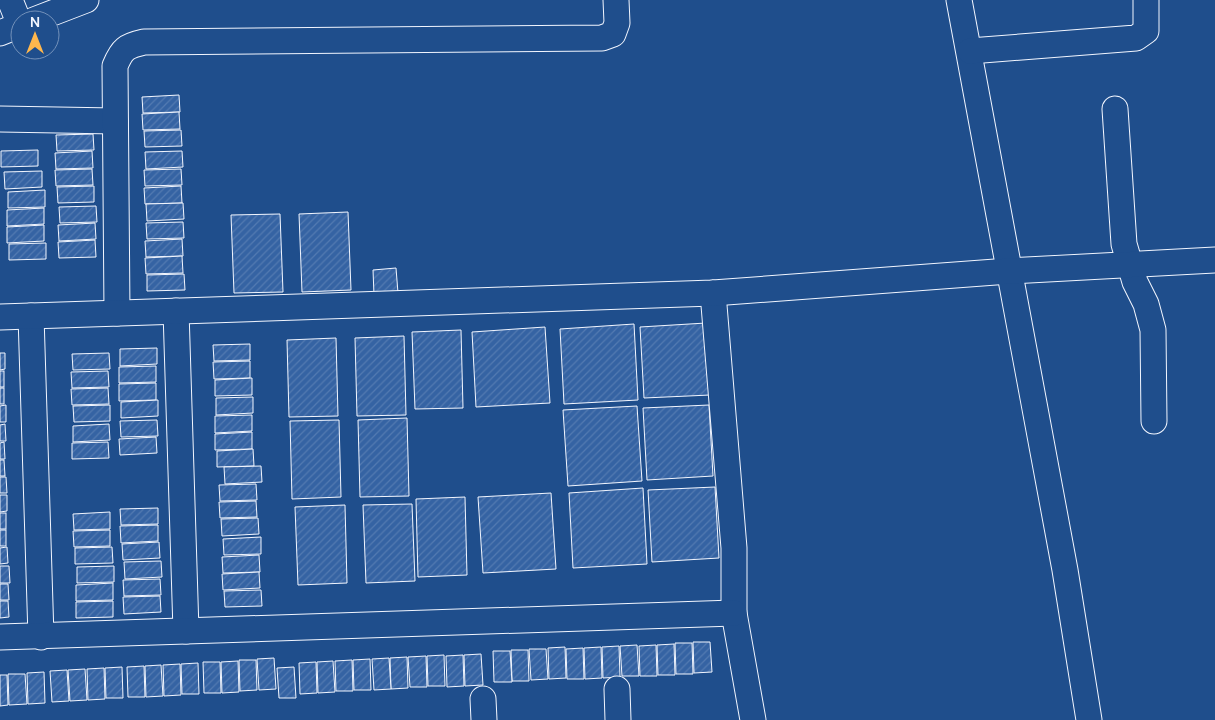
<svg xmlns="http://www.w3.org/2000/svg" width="1215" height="720" font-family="Manrope,sans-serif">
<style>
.building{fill:url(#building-hatch);stroke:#f2f6ff}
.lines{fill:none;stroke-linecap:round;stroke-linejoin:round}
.minor-casing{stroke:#f2f6ff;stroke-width:27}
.minor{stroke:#1f4e8c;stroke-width:25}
</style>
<defs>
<pattern id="building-hatch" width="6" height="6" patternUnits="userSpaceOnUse" patternTransform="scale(1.25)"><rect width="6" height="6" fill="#3563a3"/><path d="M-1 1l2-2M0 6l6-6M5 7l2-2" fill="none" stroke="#537ab1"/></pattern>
</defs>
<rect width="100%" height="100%" fill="#1f4e8c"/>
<g class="building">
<path d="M179,95L180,112L143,113L142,97Z"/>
<path d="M179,112L180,129L143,130L142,114Z"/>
<path d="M181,130L182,146L145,147L144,131Z"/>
<path d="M93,134L94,150L57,151L56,135Z"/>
<path d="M38,150V166L1,167V151Z"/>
<path d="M92,151L93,168L56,169L55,153Z"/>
<path d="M182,151L183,167L146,169L145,152Z"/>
<path d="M92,169L93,185L56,186L55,170Z"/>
<path d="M181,169L182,185L145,186L144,170Z"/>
<path d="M42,171V187L5,189L4,172Z"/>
<path d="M94,186V202L58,203L57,187Z"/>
<path d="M181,186L182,203L145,204L144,188Z"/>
<path d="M45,190V207L8,208V192Z"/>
<path d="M183,203L184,219L147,221L146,204Z"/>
<path d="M96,206L97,222L60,223L59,207Z"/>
<path d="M44,208V224L7,226V210Z"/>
<path d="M348,212L351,290L302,292L299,214Z"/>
<path d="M280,214L283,292L234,293L231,215Z"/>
<path d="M183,222L184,238L147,239L146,223Z"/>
<path d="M95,223L96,239L59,241L58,225Z"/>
<path d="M44,225V241L7,243V227Z"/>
<path d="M182,239L183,256L146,257L145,241Z"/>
<path d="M95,240L96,257L59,258L58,242Z"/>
<path d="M46,243V259L9,260V244Z"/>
<path d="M182,256L183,273L146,274L145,258Z"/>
<path d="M396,268L398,293L374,295L373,270Z"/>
<path d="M184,274L185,290L147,291V275Z"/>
<path d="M706,323L710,395L644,398L640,327Z"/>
<path d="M634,324L638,400L564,404L560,329Z"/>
<path d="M545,327L550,403L476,407L472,332Z"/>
<path d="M461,330L463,408L415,409L412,332Z"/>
<path d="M404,336L406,415L357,416L355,338Z"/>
<path d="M336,338L338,416L289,417L287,340Z"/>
<path d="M250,344V360L214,361L213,345Z"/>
<path d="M157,348V364L120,366V349Z"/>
<path d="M0,353H5V369L0,370Z"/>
<path d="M109,353L110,369L73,370L72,354Z"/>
<path d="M250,361V378L214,379L213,362Z"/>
<path d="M156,366V382L119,383V367Z"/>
<rect x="0" y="371" width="4" height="16"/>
<path d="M108,371L109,387L72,388L71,372Z"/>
<path d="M252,378V395L215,396V380Z"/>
<path d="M156,383V400L119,401V384Z"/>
<rect x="0" y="388" width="4" height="16"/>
<path d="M108,388L109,404L72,405L71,389Z"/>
<path d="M253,397V413L216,415V398Z"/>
<path d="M158,400V416L121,418V402Z"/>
<path d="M6,405V422H0V406Z"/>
<path d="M110,405V421L74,422L73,406Z"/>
<path d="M709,405L713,476L647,480L643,408Z"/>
<path d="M637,406L642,481L568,486L563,410Z"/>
<path d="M252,415V431L215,433V416Z"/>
<path d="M407,418L409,496L360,497L358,420Z"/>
<path d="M157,420L158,436L121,437L120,421Z"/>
<path d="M339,420L341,497L292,499L290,421Z"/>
<path d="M5,424L6,441H0V425Z"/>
<path d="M109,424L110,440L73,442V426Z"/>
<path d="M252,432V449L215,450V434Z"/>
<path d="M156,437L157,453L120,455L119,439Z"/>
<path d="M4,442L5,459H0V443Z"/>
<path d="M108,442L109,458L72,459V443Z"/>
<path d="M253,449L254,466L217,467V451Z"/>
<path d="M0,460H4L5,476H0Z"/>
<path d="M261,466L262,482L225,484L224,467Z"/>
<path d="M0,477H6L7,493H0Z"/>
<path d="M256,484L257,500L220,501L219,485Z"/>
<path d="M715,487L719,558L652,562L648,490Z"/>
<path d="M643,488L647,564L573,568L569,493Z"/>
<path d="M551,493L556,569L483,573L478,497Z"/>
<path d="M0,495H7V511L0,512Z"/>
<path d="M465,497L467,575L418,577L416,499Z"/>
<path d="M256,501L257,517L220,518L219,502Z"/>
<path d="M412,504L415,581L366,583L363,505Z"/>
<path d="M345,505L347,583L298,585L295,507Z"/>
<path d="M158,508V524L121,525L120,509Z"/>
<path d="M110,512V529L74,530L73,514Z"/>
<rect x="0" y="513" width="6" height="16"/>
<path d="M258,518L259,534L222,536L221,519Z"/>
<path d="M158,525V541L121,543L120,526Z"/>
<rect x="0" y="530" width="6" height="16"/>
<path d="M110,530V546L74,547L73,531Z"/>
<path d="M261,537V554L224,555L223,539Z"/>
<path d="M159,542L160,558L123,560L122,544Z"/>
<path d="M7,547L8,563L0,564V548Z"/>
<path d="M112,547L113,563L75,564V548Z"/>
<path d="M259,555L260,572L223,573L222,557Z"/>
<path d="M161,561L162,577L125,579L124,562Z"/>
<path d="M0,566H9L10,583H0Z"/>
<path d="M114,566V582L77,583V567Z"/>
<path d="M259,572L260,588L223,590L222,574Z"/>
<path d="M160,579L161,595L124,596L123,580Z"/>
<path d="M113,583V600L76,601V585Z"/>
<path d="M0,584H8L9,600H0Z"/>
<path d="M261,590L262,606L225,607L224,591Z"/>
<path d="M160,596L161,612L124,614L123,597Z"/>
<path d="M0,601H8L9,617L0,618Z"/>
<path d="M113,601V617L76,618V602Z"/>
<path d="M693,642H710L712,672L694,673Z"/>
<path d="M675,643H692L693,674H676Z"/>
<path d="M674,644L675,675H658L657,645Z"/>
<path d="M637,645L639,676H622L620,646Z"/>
<path d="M656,645L657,676H640L639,646Z"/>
<path d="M619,646L620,677L603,678L602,647Z"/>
<path d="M565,647L566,678L549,679L548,648Z"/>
<path d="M601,647L602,678L585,679L584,648Z"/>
<path d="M583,648L584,679H567L566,649Z"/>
<path d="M529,649H546L548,679L531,680Z"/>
<path d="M511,650H528L529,681H512Z"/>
<path d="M493,651H510L512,682H494Z"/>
<path d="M481,654L483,685L465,686L464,655Z"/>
<path d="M444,655L445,686H428L427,656Z"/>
<path d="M463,655L464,686L447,687L446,656Z"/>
<path d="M426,656L427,687H410L408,657Z"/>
<path d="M407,657L408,688L391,689L390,658Z"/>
<path d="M274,658L276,689L259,690L257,659Z"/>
<path d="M389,658L391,689L374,690L372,659Z"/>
<path d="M370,659L371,690H354L353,660Z"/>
<path d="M239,660H256L257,690L240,691Z"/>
<path d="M352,660L353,691H336L335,661Z"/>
<path d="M238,661L239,692L222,693L221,662Z"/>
<path d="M333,661L335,692L318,693L317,662Z"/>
<path d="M203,662H220L221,693H204Z"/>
<path d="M316,662L317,693L300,694L299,663Z"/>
<path d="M198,663L199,694H182L181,664Z"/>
<path d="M180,664L181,695L164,696L163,665Z"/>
<path d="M161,665L163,696L146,697L145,666Z"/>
<path d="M144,666L145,697H128L127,667Z"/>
<path d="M122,667L123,698H106L105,668Z"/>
<path d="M294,667L296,698H279L277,668Z"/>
<path d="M104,668L105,699L88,700L87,669Z"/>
<path d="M85,669L87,700L70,701L68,670Z"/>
<path d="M67,670L69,701L52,702L50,671Z"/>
<path d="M44,672L45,703L28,704L27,673Z"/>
<path d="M8,674H25L27,704L9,705Z"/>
<path d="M0,675H7L8,705L0,706Z"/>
</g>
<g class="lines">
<g class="minor-casing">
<g id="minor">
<path d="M10,0L20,25"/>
<path d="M959,0L1065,570L1089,720"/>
<path d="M34,20L86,0"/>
<path d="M0,33L20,25"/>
<path d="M970,51L1136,38L1146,31V0"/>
<path d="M1115,109L1124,244L1135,282L1146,304L1153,330L1154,421"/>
<path d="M0,119L115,121"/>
<path d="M713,293L734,548V613L753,720"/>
<path d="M176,311L186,631"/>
<path d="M117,313L115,66C122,49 126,46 144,42L602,38L613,34L617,23L616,0"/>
<path d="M31,316L41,637"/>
<path d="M0,317L713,293L1009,271L1215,260"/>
<path d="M0,637L734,613"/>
<path d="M617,689L618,720"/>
<path d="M483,699L484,720"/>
</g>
</g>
<use href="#minor" class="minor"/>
</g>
<g transform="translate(35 35)"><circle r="24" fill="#1f4e8c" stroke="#7391ba"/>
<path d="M0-4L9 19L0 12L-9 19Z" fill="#ffb74d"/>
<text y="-8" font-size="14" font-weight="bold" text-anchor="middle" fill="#f2f6ff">N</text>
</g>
</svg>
